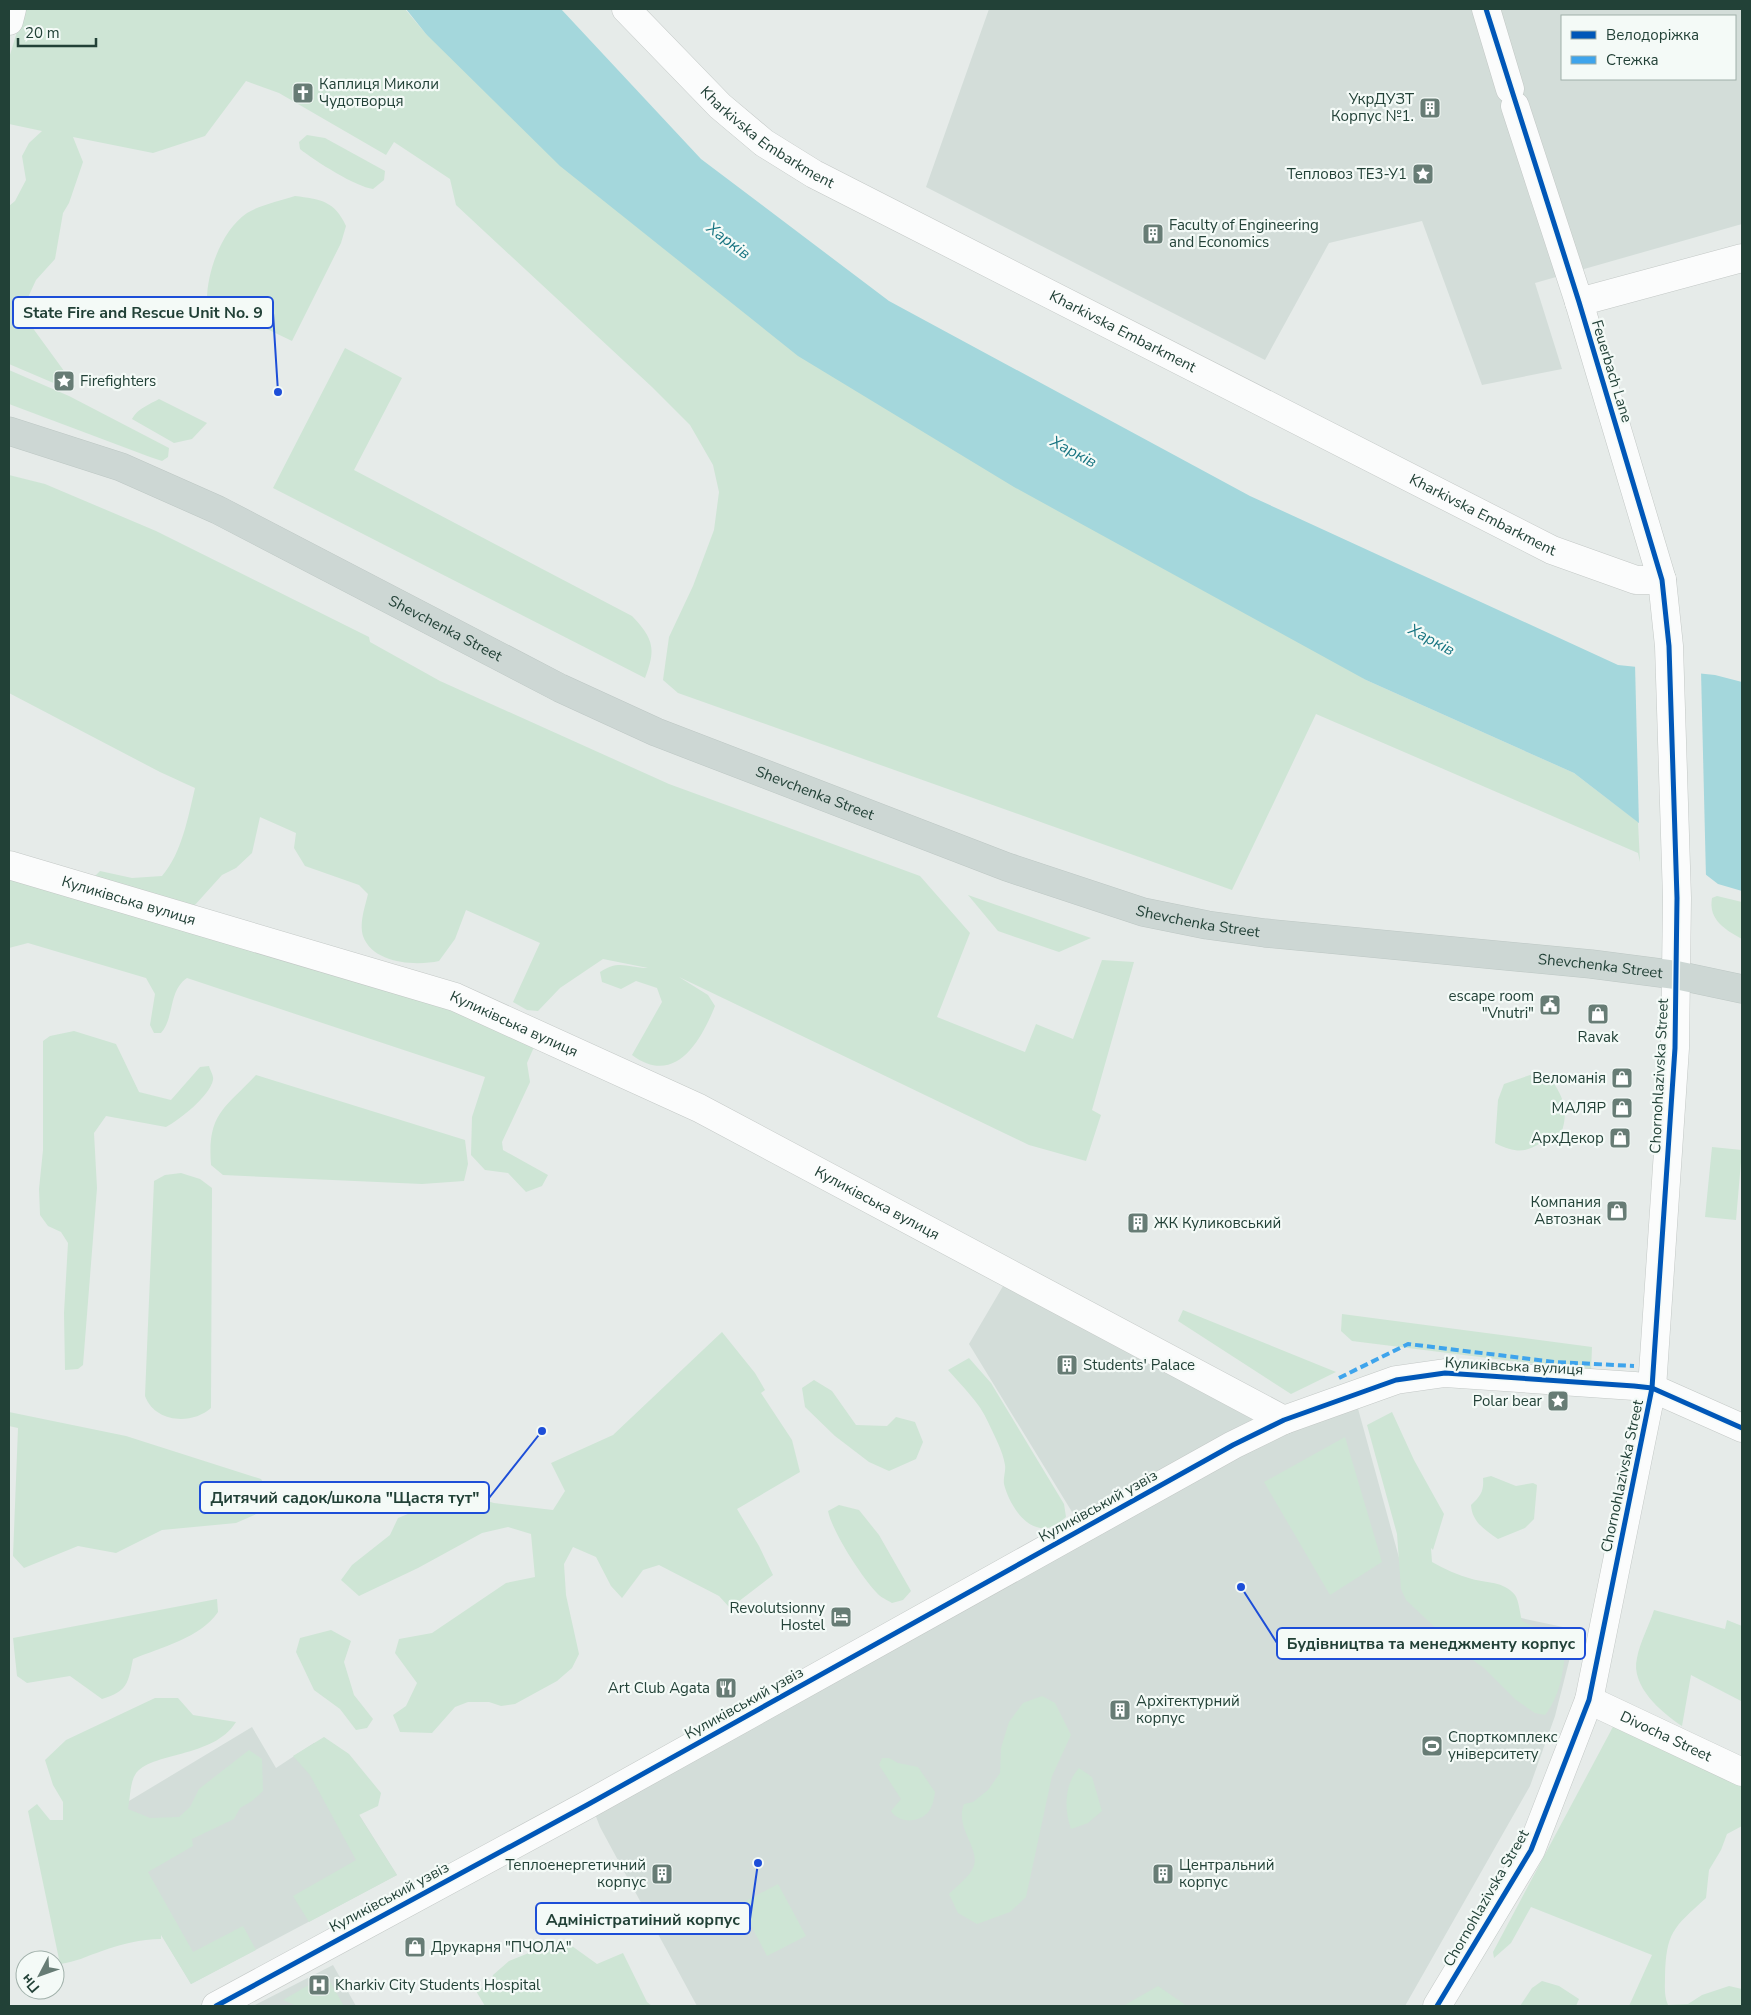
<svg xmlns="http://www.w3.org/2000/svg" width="1751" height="2015" font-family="'Nunito Sans',sans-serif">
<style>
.built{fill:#d3ddd9;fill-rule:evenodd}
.green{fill:#cee5d5}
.water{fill:#a4d7dc}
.pier{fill:#e6ebe9}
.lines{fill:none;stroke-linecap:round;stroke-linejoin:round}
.minor-casing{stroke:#c3c8c6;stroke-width:29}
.tertiary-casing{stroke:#c3c8c6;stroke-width:29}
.primary-casing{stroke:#bdc7c4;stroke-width:29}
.minor{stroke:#fbfcfc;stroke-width:28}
.tertiary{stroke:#fbfcfc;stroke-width:28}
.primary{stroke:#cdd7d4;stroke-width:28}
.quiet{stroke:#3ea4ec;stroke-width:4;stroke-dasharray:8 4;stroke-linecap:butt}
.cycleway-casing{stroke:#f4faf7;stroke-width:8}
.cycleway{stroke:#0057b8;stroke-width:5}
.labels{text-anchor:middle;stroke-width:4.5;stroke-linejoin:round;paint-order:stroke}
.poi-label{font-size:15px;fill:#224137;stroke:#f4faf7;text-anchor:end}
.street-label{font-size:15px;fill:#224137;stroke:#f4faf7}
.water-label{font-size:16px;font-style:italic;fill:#177481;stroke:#f4faf7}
.leader{fill:none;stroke:#1d4ed8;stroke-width:2}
.callout-dot{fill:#1d4ed8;stroke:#f4faf7;stroke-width:2}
.callout{fill:#f4faf7;stroke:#1d4ed8;stroke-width:2}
.callout-label{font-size:16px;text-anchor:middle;font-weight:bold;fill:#224137}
</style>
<rect width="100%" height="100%" fill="#e6ebe9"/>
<g class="built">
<path d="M989,9H1742V224L1535,283L1562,369L1482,385L1422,221L1329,243L1265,360L926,187ZM1562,16H1735V79H1562Z"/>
<path d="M1016,1264L1316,1423L1357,1405L1409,1594L1577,1630L1555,1716L1530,1786L1405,2006H697L600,1827L595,1814L1088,1538L969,1344Z"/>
<path d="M252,1727L276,1768L314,1743L397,1875L191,1984L94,1822Z"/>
<path d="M333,1965L356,2006H253Z"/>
</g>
<g class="green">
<path d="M24,9H405L426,34L1366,680L1574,773L1638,822L1640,862L1638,853L1316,714L1232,890L678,693L663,680L669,637L693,586L714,530L719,492L713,465L690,425L652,387L456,205L450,179L394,142L386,155L279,93L246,81L205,136L153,153L73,137L83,162L69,203L63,213L55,259L36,280L24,306V316L75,386L70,390L9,364V206L15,201L26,180L22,156L29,143L42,131L9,124V58Z"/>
<path d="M307,135L325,138L385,171L384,180L373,189C356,187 315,161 300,149L299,142Z"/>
<path d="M295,196C320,199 335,201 346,226L341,243L292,341L207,300C207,271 222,230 247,213C260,205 280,201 295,196Z"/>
<path d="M345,348L402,378L354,470L632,616C654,639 656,649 645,678L273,488Z"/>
<path d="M9,370L69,396L169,448L168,457L162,461L150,457L9,404Z"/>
<path d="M159,399L207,423L192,439L174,443L132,419C137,409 150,404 159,399Z"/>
<path d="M9,475L45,484L156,531L369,637L370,642L440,681L669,784L920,876L970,933L937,1017L1025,1052L1036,1024L1073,1039L1102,960L1134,962L1092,1110L1101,1115L1086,1161L1029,1145L679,977L708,995L715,1006C701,1041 675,1087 632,1055L662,1002L657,988L636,981L621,989L602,982L600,972C619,959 628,968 648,968L603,959L560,988L538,1011L527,1010L513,1002L540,943L466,910L455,939L439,961C416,966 373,964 363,936C359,923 365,907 368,894L359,885L305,866L294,848L296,833L260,817L252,853L236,868L222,875L194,906L90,881L100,871L132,878L162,876C182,853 188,817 195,788L160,772L9,693Z"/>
<path d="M9,871L447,1008L534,1047L527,1063L530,1082L502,1142L503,1150L548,1175L542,1186L526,1192L508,1173L485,1170L471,1155L472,1117L485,1077L187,978C168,991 175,1017 161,1033H154L150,1025L155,994L146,978L28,943L9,948Z"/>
<path d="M968,895L1091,938L1059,952L998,931Z"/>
<path d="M1717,896L1742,902V939C1726,930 1708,920 1712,898Z"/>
<path d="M74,1031L116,1044L139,1092L171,1100L200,1067L209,1066C210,1070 214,1076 213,1080C210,1096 179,1120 166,1127L106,1116L94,1133L97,1188L83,1365L78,1369L65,1370L64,1313L68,1243L61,1232L48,1226L40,1215L39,1189L43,1150V1041L50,1036Z"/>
<path d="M256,1075L465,1140L468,1164L464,1181L422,1184L223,1175L211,1165C207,1114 224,1109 256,1075Z"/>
<path d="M1530,1075L1551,1079C1564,1098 1569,1111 1561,1134C1533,1142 1530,1161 1495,1143L1498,1100L1504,1084Z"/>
<path d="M1712,1147L1742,1150L1736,1220L1705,1217Z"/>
<path d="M181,1173L200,1179L212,1188L211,1408C192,1425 155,1423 145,1396L154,1181L165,1175Z"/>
<path d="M1183,1310L1336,1372L1291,1394L1178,1321Z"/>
<path d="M1342,1314L1592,1347L1591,1371L1352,1341L1341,1331Z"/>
<path d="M722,1332L755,1373L765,1390L761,1393L792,1440L800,1472L737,1509L759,1546L773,1575L730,1608L719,1596L659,1565L643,1570L622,1598L611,1586L596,1557L573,1547L564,1564L566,1595L579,1654L572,1668L557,1681L515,1704L501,1706L489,1702H468L455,1707L432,1733L400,1732L393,1715L406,1706L417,1683L395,1653L399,1639L432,1633L506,1583L535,1577L531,1534L508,1527L482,1533L418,1568L359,1596L341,1580L352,1565L390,1535L398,1518L420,1509L470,1496L494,1503L553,1510L565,1491L551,1463L613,1435Z"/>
<path d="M969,1358L991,1383L1064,1504L1066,1517C1063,1519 1058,1524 1054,1526C1028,1537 1009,1504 1004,1484C1003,1478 1006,1471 1005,1465C1003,1451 994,1435 988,1422C980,1403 962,1386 948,1370Z"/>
<path d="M814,1380L832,1391L856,1425L887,1426L896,1417L915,1422L923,1442L916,1459L889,1471L869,1462L835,1436L805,1407L802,1388Z"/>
<path d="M9,1412L126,1436L261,1479L267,1489L265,1504L261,1512L236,1523L162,1530L116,1553L78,1546L24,1568L13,1556L18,1428L9,1426Z"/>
<path d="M1392,1412L1414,1460L1444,1514L1433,1550L1431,1548L1432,1562C1444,1569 1458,1575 1472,1579C1486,1583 1504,1581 1515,1595C1519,1601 1520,1614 1522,1621C1538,1630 1553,1630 1566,1642C1564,1668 1561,1695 1545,1715L1535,1713L1516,1700L1484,1668L1460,1651L1406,1600L1401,1589L1397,1534L1367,1425Z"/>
<path d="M1345,1437L1382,1562L1330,1595L1264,1482Z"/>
<path d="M1491,1476L1516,1486L1533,1483L1537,1485L1534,1519L1525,1528L1498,1539C1485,1530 1472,1522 1471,1505C1481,1496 1484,1491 1483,1478Z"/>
<path d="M839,1505L859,1510L879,1535L911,1591L903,1600L892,1603C887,1600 880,1597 876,1592C861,1576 832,1531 828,1511Z"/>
<path d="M217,1599L218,1612C200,1638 162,1647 133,1659C128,1683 128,1691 102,1699L70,1676L27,1683L17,1676L13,1638Z"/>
<path d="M1654,1610L1725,1629L1727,1620L1742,1626L1741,1701L1691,1675L1682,1726C1662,1713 1630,1686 1637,1658C1640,1642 1649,1626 1654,1610Z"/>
<path d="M331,1630L351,1641L344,1662L354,1695L373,1719L367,1728L356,1730L340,1709L314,1690L296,1652L300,1638Z"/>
<path d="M1042,1696L1055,1703L1071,1735L1052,1776L1026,1897L1010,1912L977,1924L958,1913L949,1894C956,1887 969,1877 973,1868C982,1849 954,1829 964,1804L973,1802L988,1790L1000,1773L1001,1748L1009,1722L1023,1703Z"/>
<path d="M155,1698H178L193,1715L236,1722C213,1759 150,1751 135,1775C130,1783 130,1800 128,1809L150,1818L179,1817L190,1807L199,1789L249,1750L262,1759L263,1791L252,1801L240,1808L234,1819L192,1839L193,1846L148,1872L193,1952L243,1926L256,1950L191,1984L161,1935V1939C141,1939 121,1944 102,1951C87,1956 76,1962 60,1964L28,1811L37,1804L50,1820H63V1802L53,1785L45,1760L66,1740Z"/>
<path d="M1615,1723L1742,1779V1826L1727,1834L1721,1850L1709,1870L1706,1898C1673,1928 1666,1932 1665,1978C1665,1989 1664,1995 1668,2005L1688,2004L1702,1995L1729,1986L1742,1989V2006H1629L1652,1955L1531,1907L1511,1943L1494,1958L1493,1952Z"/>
<path d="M324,1737L349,1754L381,1793L378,1806L359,1815L397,1875L309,1922L293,1896L356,1860L310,1775L293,1756Z"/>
<path d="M882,1758H889L898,1763L918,1767L935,1792C934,1799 933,1805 929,1811C920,1823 899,1824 891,1811L901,1799L879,1765Z"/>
<path d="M1079,1768L1092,1777L1102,1811L1088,1823L1071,1829C1064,1810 1064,1784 1079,1768Z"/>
<path d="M778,1884L806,1936L767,1956L740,1904Z"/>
<path d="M565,1941L597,1964L623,1953L647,2002L652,2006H485L476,1991L491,1983L493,1975L509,1961L551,1944Z"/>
<path d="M326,1975L344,2006H297L283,2000Z"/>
<path d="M1542,1981L1559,1986L1579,1999L1576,2006H1520L1532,1988Z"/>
<path d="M1158,1986L1187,2006H1123Z"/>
</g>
<path class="water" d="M406,9H561L701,159L889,301L1250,496L1618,665L1715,675L1742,682V891L1718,884L1574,773L1366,680L1014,487L798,356L560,166L426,34Z"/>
<path class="pier" d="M1635,664L1701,671L1706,878L1639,826Z"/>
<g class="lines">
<g class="minor-casing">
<g id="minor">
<path id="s1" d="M626,9L720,106L764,143L814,174L1552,550L1636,580H1662"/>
<path d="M9,21L12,9"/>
<path d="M1579,302L1742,258"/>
<path id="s2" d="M9,865L455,997L699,1108L1284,1420"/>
<path id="s3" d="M1589,1700L1742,1772"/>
<path d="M216,2006L587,1805L1233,1445L1284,1420L1396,1380L1445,1373L1634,1386L1652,1388L1742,1428"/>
</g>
</g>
<g class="tertiary-casing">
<g id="tertiary">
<path d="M1486,9L1510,89"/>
<path d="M1437,2006L1531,1850L1589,1700L1652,1388L1675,1048L1677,898L1669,646L1662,580L1579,302L1515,106"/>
</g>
</g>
<g class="primary-casing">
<g id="primary">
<path id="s4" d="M9,431L121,467L218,510L560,688L656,732L1007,867L1143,912L1207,925L1265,933L1591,964L1676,975L1742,989"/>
</g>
</g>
<use href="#minor" class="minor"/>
<use href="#tertiary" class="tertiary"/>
<use href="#primary" class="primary"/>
<path class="quiet" d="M1339,1378L1408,1344L1555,1362L1634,1366"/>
<g class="cycleway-casing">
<g id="cycleway">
<path d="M216,2006L587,1805L1233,1445L1284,1420L1396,1380L1445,1373L1634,1386L1652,1388L1742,1428"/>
<path d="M1437,2006L1531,1850L1589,1700L1652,1388L1675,1048L1677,898L1669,646L1662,580L1579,302L1486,9"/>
</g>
</g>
<use href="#cycleway" class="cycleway"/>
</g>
<defs>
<g id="church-square" transform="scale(1.125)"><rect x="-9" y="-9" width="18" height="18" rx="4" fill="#677c75" stroke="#f4faf7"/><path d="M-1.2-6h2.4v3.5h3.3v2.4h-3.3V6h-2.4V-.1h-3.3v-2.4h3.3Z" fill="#fff"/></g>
<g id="building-square" transform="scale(1.125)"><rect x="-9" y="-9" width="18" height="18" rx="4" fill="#677c75" stroke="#f4faf7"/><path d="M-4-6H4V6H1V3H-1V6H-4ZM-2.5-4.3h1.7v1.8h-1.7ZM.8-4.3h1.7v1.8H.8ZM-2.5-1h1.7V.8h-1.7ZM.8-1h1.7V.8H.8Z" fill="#fff"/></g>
<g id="sight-square" transform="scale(1.125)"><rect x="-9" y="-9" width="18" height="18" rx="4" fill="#677c75" stroke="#f4faf7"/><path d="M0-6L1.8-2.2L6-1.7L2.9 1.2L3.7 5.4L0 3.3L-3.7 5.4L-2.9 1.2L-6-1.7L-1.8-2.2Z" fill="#fff"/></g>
<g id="civic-square" transform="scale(1.125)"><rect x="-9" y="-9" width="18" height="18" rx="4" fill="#677c75" stroke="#f4faf7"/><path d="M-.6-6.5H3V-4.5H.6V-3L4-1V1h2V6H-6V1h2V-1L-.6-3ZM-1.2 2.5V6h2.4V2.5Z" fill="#fff"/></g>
<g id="shop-square" transform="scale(1.125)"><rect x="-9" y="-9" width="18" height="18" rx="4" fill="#677c75" stroke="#f4faf7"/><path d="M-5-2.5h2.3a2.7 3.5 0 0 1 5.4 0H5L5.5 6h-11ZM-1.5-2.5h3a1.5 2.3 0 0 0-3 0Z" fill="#fff"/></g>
<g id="hotel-square" transform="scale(1.125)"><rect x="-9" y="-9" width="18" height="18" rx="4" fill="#677c75" stroke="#f4faf7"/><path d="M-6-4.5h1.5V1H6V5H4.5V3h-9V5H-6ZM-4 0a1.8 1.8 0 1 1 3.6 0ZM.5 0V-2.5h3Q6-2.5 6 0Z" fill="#fff"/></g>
<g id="restaurant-square" transform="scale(1.125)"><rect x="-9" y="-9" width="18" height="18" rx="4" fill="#677c75" stroke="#f4faf7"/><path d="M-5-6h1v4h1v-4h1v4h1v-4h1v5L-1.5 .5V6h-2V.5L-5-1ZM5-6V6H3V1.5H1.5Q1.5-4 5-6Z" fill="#fff"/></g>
<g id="stadium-square" transform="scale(1.125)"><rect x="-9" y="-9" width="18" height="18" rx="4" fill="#677c75" stroke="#f4faf7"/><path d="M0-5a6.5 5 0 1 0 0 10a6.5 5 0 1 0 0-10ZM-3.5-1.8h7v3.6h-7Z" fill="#fff"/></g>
<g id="hospital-square" transform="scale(1.125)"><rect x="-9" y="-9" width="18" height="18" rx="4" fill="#677c75" stroke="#f4faf7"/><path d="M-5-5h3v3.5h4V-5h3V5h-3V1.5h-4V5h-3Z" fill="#fff"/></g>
</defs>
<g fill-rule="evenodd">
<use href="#church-square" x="303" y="93"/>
<use href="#building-square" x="1430" y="108"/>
<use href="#sight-square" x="1423" y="174"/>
<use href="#building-square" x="1153" y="234"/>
<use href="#sight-square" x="64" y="381"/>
<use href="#civic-square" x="1550" y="1005"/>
<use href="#shop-square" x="1598" y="1014"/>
<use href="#shop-square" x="1622" y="1078"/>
<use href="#shop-square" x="1622" y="1108"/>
<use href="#shop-square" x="1620" y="1138"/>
<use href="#shop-square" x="1617" y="1211"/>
<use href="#building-square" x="1138" y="1223"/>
<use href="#building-square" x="1067" y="1365"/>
<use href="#sight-square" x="1558" y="1401"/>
<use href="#hotel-square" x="841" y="1617"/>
<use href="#restaurant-square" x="726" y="1688"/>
<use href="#building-square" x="1120" y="1710"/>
<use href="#stadium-square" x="1432" y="1746"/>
<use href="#building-square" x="662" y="1874"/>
<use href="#building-square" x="1163" y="1874"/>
<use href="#shop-square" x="415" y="1947"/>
<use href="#hospital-square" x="319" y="1985"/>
</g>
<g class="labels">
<g class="poi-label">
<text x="319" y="89" text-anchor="start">Каплиця Миколи<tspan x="319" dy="17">Чудотворця</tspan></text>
<text x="1414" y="104">УкрДУЗТ<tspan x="1414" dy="17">Корпус №1.</tspan></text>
<text x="1407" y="179">Тепловоз ТЕ3-У1</text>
<text x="1169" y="230" text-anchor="start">Faculty of Engineering<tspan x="1169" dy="17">and Economics</tspan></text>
<text x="80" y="386" text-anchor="start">Firefighters</text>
<text x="1534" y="1001">escape room<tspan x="1534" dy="17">"Vnutri"</tspan></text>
<text x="1598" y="1042" text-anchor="middle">Ravak</text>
<text x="1606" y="1083">Веломанія</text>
<text x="1606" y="1113">МАЛЯР</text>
<text x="1604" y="1143">АрхДекор</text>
<text x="1601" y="1207">Компания<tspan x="1601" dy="17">Автознак</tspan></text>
<text x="1154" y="1228" text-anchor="start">ЖК Куликовський</text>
<text x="1083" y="1370" text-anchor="start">Students' Palace</text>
<text x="1542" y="1406">Polar bear</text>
<text x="825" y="1613">Revolutsionny<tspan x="825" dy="17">Hostel</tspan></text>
<text x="710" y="1693">Art Club Agata</text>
<text x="1136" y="1706" text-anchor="start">Архітектурний<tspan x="1136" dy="17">корпус</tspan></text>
<text x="1448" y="1742" text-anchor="start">Спорткомплекс<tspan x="1448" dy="17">університету</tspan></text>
<text x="646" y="1870">Теплоенергетичний<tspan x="646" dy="17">корпус</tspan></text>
<text x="1179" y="1870" text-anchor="start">Центральний<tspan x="1179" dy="17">корпус</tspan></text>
<text x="431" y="1952" text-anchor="start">Друкарня "ПЧОЛА"</text>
<text x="335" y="1990" text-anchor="start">Kharkiv City Students Hospital</text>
</g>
<g class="street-label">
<text dy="5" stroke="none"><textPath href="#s1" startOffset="192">Kharkivska Embarkment</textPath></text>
<text dy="5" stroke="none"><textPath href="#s1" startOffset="598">Kharkivska Embarkment</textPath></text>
<text transform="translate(1612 371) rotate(73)" y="5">Feuerbach Lane</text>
<text dy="5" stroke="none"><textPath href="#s1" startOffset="1002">Kharkivska Embarkment</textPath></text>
<text dy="5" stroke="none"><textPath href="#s4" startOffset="480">Shevchenka Street</textPath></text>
<text dy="5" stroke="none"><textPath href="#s4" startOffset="885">Shevchenka Street</textPath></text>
<text dy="5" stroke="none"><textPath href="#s2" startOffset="125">Куликівська вулиця</textPath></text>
<text dy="5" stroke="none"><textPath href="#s4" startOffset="1290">Shevchenka Street</textPath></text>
<text dy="5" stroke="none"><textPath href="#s4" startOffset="1695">Shevchenka Street</textPath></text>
<text dy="5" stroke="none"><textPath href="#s2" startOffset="530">Куликівська вулиця</textPath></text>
<text transform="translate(1659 1076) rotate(-87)" y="5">Chornohlazivska Street</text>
<text dy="5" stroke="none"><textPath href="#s2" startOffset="935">Куликівська вулиця</textPath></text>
<text transform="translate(1514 1366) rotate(3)" y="5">Куликівська вулиця</text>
<text transform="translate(1622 1476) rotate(-78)" y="5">Chornohlazivska Street</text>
<text transform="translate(1098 1506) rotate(-29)" y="5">Куликівський узвіз</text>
<text transform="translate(744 1703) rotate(-29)" y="5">Куликівський узвіз</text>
<text dy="5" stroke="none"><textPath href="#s3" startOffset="85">Divocha Street</textPath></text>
<text transform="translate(389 1897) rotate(-28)" y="5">Куликівський узвіз</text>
<text transform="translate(1486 1898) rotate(-60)" y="5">Chornohlazivska Street</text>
</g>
<g class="water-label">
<text transform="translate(729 240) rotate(37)" y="6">Харків</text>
<text transform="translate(1074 451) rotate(28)" y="6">Харків</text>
<text transform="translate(1432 639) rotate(28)" y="6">Харків</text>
</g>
</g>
<path class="leader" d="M278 392L273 313M542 1431L489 1498M1241 1587L1277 1643M758 1863L750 1919"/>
<g class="callout-dot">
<circle cx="278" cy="392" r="5"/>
<circle cx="542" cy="1431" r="5"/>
<circle cx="1241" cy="1587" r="5"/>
<circle cx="758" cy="1863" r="5"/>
</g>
<g class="callout">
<rect x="13" y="297" width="260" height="31" rx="5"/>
<rect x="200" y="1482" width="289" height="31" rx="5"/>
<rect x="1277" y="1628" width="308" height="31" rx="5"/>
<rect x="536" y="1903" width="214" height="31" rx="5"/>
</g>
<g class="callout-label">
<text x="143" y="318">State Fire and Rescue Unit No. 9</text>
<text x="345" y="1503">Дитячий садок/школа "Щастя тут"</text>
<text x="1431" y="1649">Будівництва та менеджменту корпус</text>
<text x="643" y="1925">Адміністратиіний корпус</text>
</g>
<rect width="1751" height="2015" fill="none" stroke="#224137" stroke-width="20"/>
<rect x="1561" y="15" width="175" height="65" fill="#f4faf7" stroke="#a0b0aa"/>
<rect x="1571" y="31" width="25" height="8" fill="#0057b8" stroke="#a0b0aa"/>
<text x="1606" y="40" font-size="15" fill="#224137">Велодоріжка</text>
<rect x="1571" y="56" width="25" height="8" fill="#3ea4ec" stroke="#a0b0aa"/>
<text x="1606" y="65" font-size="15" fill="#224137">Стежка</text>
<g transform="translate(40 1975) rotate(229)"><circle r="24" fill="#f4faf7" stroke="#a0b0aa"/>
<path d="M0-4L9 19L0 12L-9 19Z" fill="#677c75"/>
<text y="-8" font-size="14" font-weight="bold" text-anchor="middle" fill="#224137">Пн</text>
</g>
<path d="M18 38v8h78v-8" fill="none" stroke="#224137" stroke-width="2.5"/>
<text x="25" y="38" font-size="15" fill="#224137" stroke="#f4faf7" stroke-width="4" paint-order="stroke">20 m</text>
</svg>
